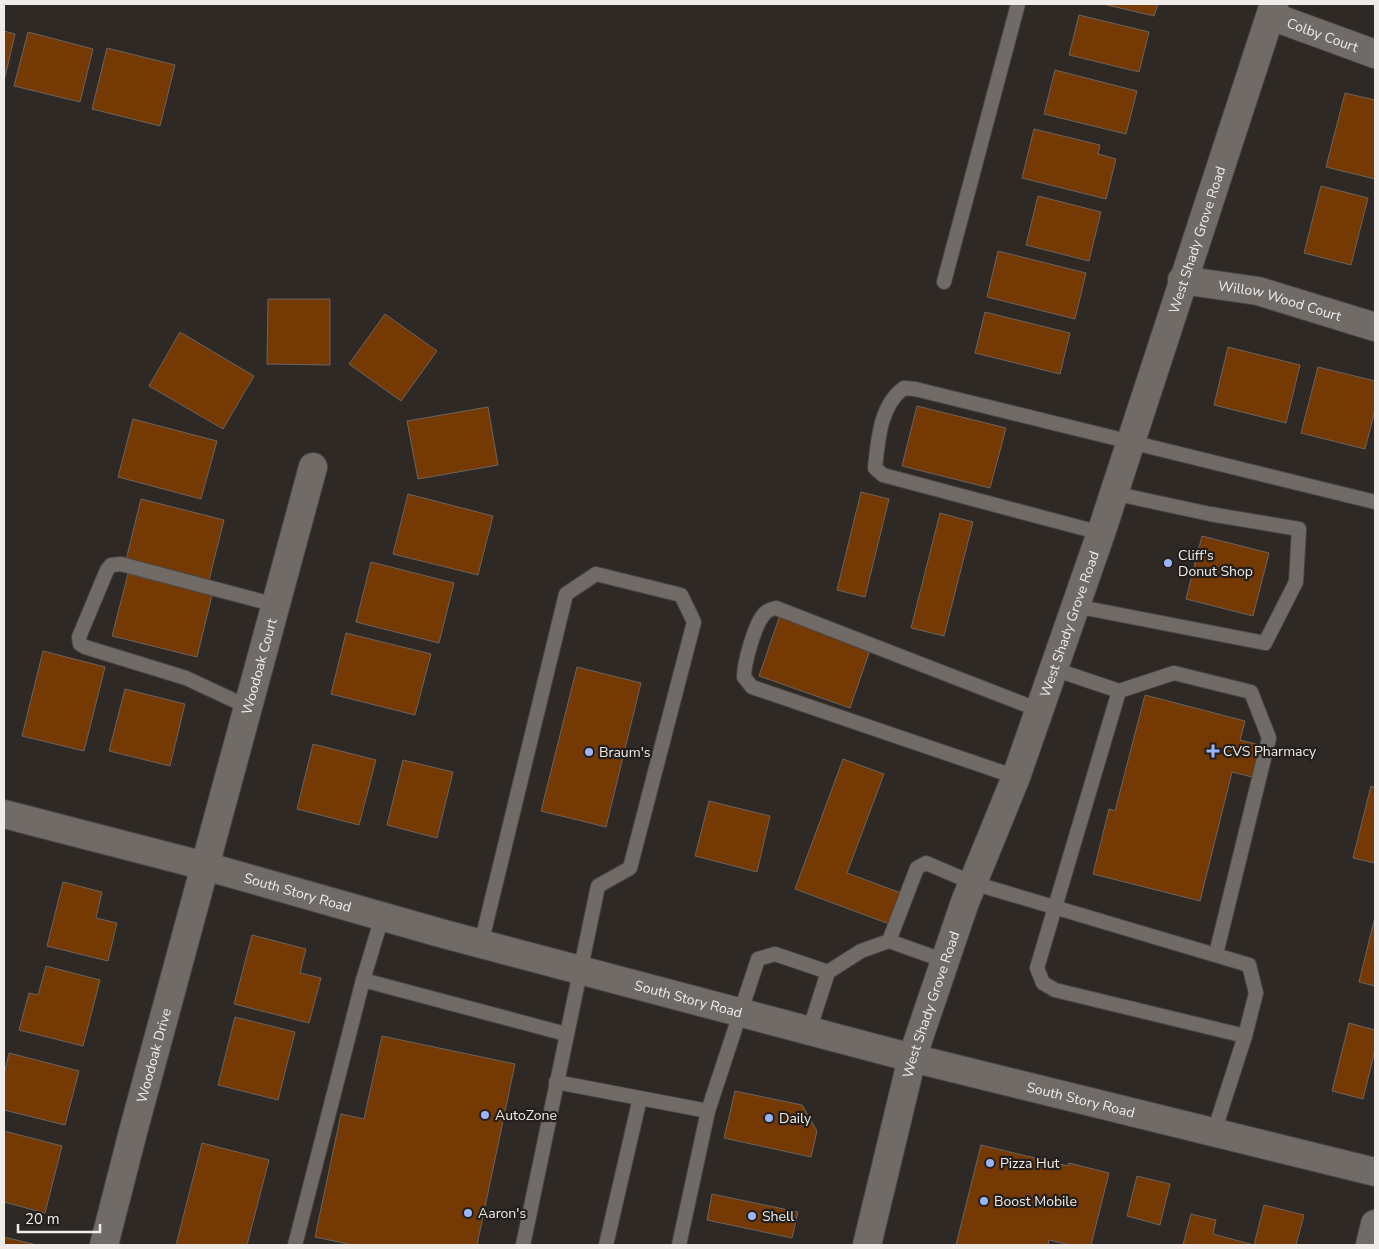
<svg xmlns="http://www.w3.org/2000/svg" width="1379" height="1249" font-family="'Nunito Sans',sans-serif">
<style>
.building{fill:#753904;stroke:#6b6460}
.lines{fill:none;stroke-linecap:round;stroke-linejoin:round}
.lane-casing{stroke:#4b4643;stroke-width:16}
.street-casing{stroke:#4b4643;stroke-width:30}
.secondary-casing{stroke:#4b4643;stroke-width:30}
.lane{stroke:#716b67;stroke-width:14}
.street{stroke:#716b67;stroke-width:28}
.secondary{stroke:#716b67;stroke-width:28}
.poi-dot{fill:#9ab5fd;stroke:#251f1c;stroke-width:2}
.labels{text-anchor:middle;stroke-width:4.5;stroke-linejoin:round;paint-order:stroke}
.street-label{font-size:14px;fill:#efece9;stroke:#251f1c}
.poi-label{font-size:14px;fill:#efece9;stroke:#251f1c;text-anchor:start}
</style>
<rect width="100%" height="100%" fill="#2e2925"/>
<g class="building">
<path d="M1103,4H1158L1154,16Z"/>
<path d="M1079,15L1149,32L1139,72L1069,55Z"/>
<path d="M4,31L15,34L5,77H4Z"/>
<path d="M28,32L93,49L80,102L14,86Z"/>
<path d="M107,48L175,65L160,126L92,109Z"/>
<path d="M1055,70L1137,91L1126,134L1044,114Z"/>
<path d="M1345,93L1375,100V179L1326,167Z"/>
<path d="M1034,129L1100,145L1098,154L1116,159L1106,199L1022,178Z"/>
<path d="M1321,186L1368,198L1351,265L1304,253Z"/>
<path d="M1038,196L1101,212L1089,261L1026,245Z"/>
<path d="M998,251L1086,273L1075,319L987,297Z"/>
<path d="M268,299H330V365L267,364Z"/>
<path d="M985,312L1070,333L1060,374L975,353Z"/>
<path d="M385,314L437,351L401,401L349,364Z"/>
<path d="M180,332L254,376L223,429L149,386Z"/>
<path d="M1228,347L1300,365L1286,423L1214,405Z"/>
<path d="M1318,367L1375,381V410L1365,449L1301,433Z"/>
<path d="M917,406L1006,428L990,488L902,466Z"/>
<path d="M488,407L498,465L418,479L407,421Z"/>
<path d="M133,419L217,441L201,499L118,477Z"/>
<path d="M861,492L889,499L865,597L837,590Z"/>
<path d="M408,494L493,516L478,575L393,554Z"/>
<path d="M141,499L224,520L209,580L126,560Z"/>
<path d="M940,513L973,522L944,636L911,628Z"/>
<path d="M1202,536L1269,553L1253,616L1186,599Z"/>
<path d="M371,562L454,583L439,643L356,622Z"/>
<path d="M128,574L212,595L197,657L112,636Z"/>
<path d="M780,615L871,647L850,708L759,676Z"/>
<path d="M346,633L431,654L415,715L331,694Z"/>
<path d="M43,651L105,667L84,751L22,736Z"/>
<path d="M577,667L641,683L606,827L541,811Z"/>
<path d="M125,689L185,704L170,766L109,751Z"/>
<path d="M1145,695L1245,721L1240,740L1260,745L1252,777L1232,772L1200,901L1093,874L1109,809L1115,811Z"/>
<path d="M313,744L376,760L359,825L297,809Z"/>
<path d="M843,759L884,774L847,873L904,894L892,925L795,889Z"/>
<path d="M403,760L453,772L437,838L387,825Z"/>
<path d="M1371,786L1375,788V863L1353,858Z"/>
<path d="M709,801L770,816L757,872L695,856Z"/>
<path d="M63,882L102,892L96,918L117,923L108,961L47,946Z"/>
<path d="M1375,917V986L1359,982Z"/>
<path d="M252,935L306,949L300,973L321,978L309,1023L234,1004Z"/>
<path d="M46,966L100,980L83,1046L19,1030L29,993L38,995Z"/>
<path d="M235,1017L295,1032L278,1100L218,1085Z"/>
<path d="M1349,1023L1375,1030V1050L1363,1099L1332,1091Z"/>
<path d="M382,1036L515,1064L477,1245H353L315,1237L341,1114L364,1119Z"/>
<path d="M9,1053L79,1071L65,1125L4,1110V1075Z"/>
<path d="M735,1091L802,1105L817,1131L811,1157L724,1138Z"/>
<path d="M4,1131L62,1146L45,1213L4,1202Z"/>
<path d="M202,1143L269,1160L247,1245H176Z"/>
<path d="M981,1145L1068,1166L1069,1163L1109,1173L1091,1245H1070L1049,1240L1048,1245H956Z"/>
<path d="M1137,1176L1170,1184L1160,1225L1127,1216Z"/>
<path d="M712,1194L798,1212L792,1238L707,1220Z"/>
<path d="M1264,1205L1304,1215L1296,1245H1183L1191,1214L1216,1220L1213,1234L1254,1245Z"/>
<path d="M4,1237L37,1245H4Z"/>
</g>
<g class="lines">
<g class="lane-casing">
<g id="lane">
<path d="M944,282L1018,4"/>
<path d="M1101,533L883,475L875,468C878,440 880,405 904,388L915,389L1375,502"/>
<path d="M1075,606L1265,643L1296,582L1299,529L1210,514L1113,493"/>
<path d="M1054,669L1119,691L1174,673L1251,692L1269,738L1216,954"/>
<path d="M1119,691L1037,968L1043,983L1055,990L1245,1036"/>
<path d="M248,707L186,678L85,647L80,644L79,637L107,570L111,565L121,564L276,605"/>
<path d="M1016,777L752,687L744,677C744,663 755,623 765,613C768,610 771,609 776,608L1039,710"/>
<path d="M889,941L945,961"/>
<path d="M481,944L566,594L596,574L681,595L694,622L630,868L598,886L523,1245"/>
<path d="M363,980L382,917"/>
<path d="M809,1031L828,972L861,951L889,941L917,868L926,863L973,883L1249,965L1256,993L1245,1036L1214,1132"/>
<path d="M556,1082L708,1111"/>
<path d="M295,1245L363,980L566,1034"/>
<path d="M606,1245L640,1098"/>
<path d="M679,1245L708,1111L758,959L775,954L828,972"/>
</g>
</g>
<g class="street-casing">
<g id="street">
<path id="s1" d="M1271,16L1375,54"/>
<path id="s2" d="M1182,280L1258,291L1375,327"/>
<path id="s3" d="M104,1245L134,1128L313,467"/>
<path d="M1370,1245L1375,1224"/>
</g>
</g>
<g class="secondary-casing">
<g id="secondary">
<path id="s4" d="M4,814L205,866L444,934L912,1058L1375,1172"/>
<path id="s5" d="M867,1245L912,1058L965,902L1016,777L1101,533L1274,4"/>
</g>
</g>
<use href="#lane" class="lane"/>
<use href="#street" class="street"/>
<use href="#secondary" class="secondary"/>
</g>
<g class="poi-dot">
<circle cx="1168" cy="563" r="5"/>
<path d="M1210.5 743.5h5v5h5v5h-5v5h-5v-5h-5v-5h5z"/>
<circle cx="589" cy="752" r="5"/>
<circle cx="485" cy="1115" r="5"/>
<circle cx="769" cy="1118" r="5"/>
<circle cx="990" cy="1163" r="5"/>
<circle cx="984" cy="1201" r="5"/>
<circle cx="468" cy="1213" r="5"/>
<circle cx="752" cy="1216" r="5"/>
</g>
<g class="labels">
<g class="street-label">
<text dy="5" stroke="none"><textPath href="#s1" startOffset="55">Colby Court</textPath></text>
<text dy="5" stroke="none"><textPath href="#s5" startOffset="1059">West Shady Grove Road</textPath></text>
<text dy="5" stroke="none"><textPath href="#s2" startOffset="100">Willow Wood Court</textPath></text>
<text dy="5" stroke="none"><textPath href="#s5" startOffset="654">West Shady Grove Road</textPath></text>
<text dy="5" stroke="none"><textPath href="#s3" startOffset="599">Woodoak Court</textPath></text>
<text dy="5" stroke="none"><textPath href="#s4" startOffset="304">South Story Road</textPath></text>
<text dy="5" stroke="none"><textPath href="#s4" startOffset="709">South Story Road</textPath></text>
<text dy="5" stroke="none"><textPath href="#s5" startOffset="249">West Shady Grove Road</textPath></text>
<text dy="5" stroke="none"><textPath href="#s3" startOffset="196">Woodoak Drive</textPath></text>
<text dy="5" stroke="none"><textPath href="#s4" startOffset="1114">South Story Road</textPath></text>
</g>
<g class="poi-label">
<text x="1178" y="560">Cliff's<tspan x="1178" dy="16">Donut Shop</tspan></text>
<text x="1223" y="756">CVS Pharmacy</text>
<text x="599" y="757">Braum's</text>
<text x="495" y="1120">AutoZone</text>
<text x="779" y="1123">Daily</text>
<text x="1000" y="1168">Pizza Hut</text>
<text x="994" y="1206">Boost Mobile</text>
<text x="478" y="1218">Aaron's</text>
<text x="762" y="1221">Shell</text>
</g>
</g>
<rect width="1379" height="1249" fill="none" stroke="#efece9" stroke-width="10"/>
<path d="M18 1224v8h82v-8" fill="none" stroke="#efece9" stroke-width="2.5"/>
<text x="25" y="1224" font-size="15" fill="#efece9" stroke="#251f1c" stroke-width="4" paint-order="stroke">20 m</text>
</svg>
